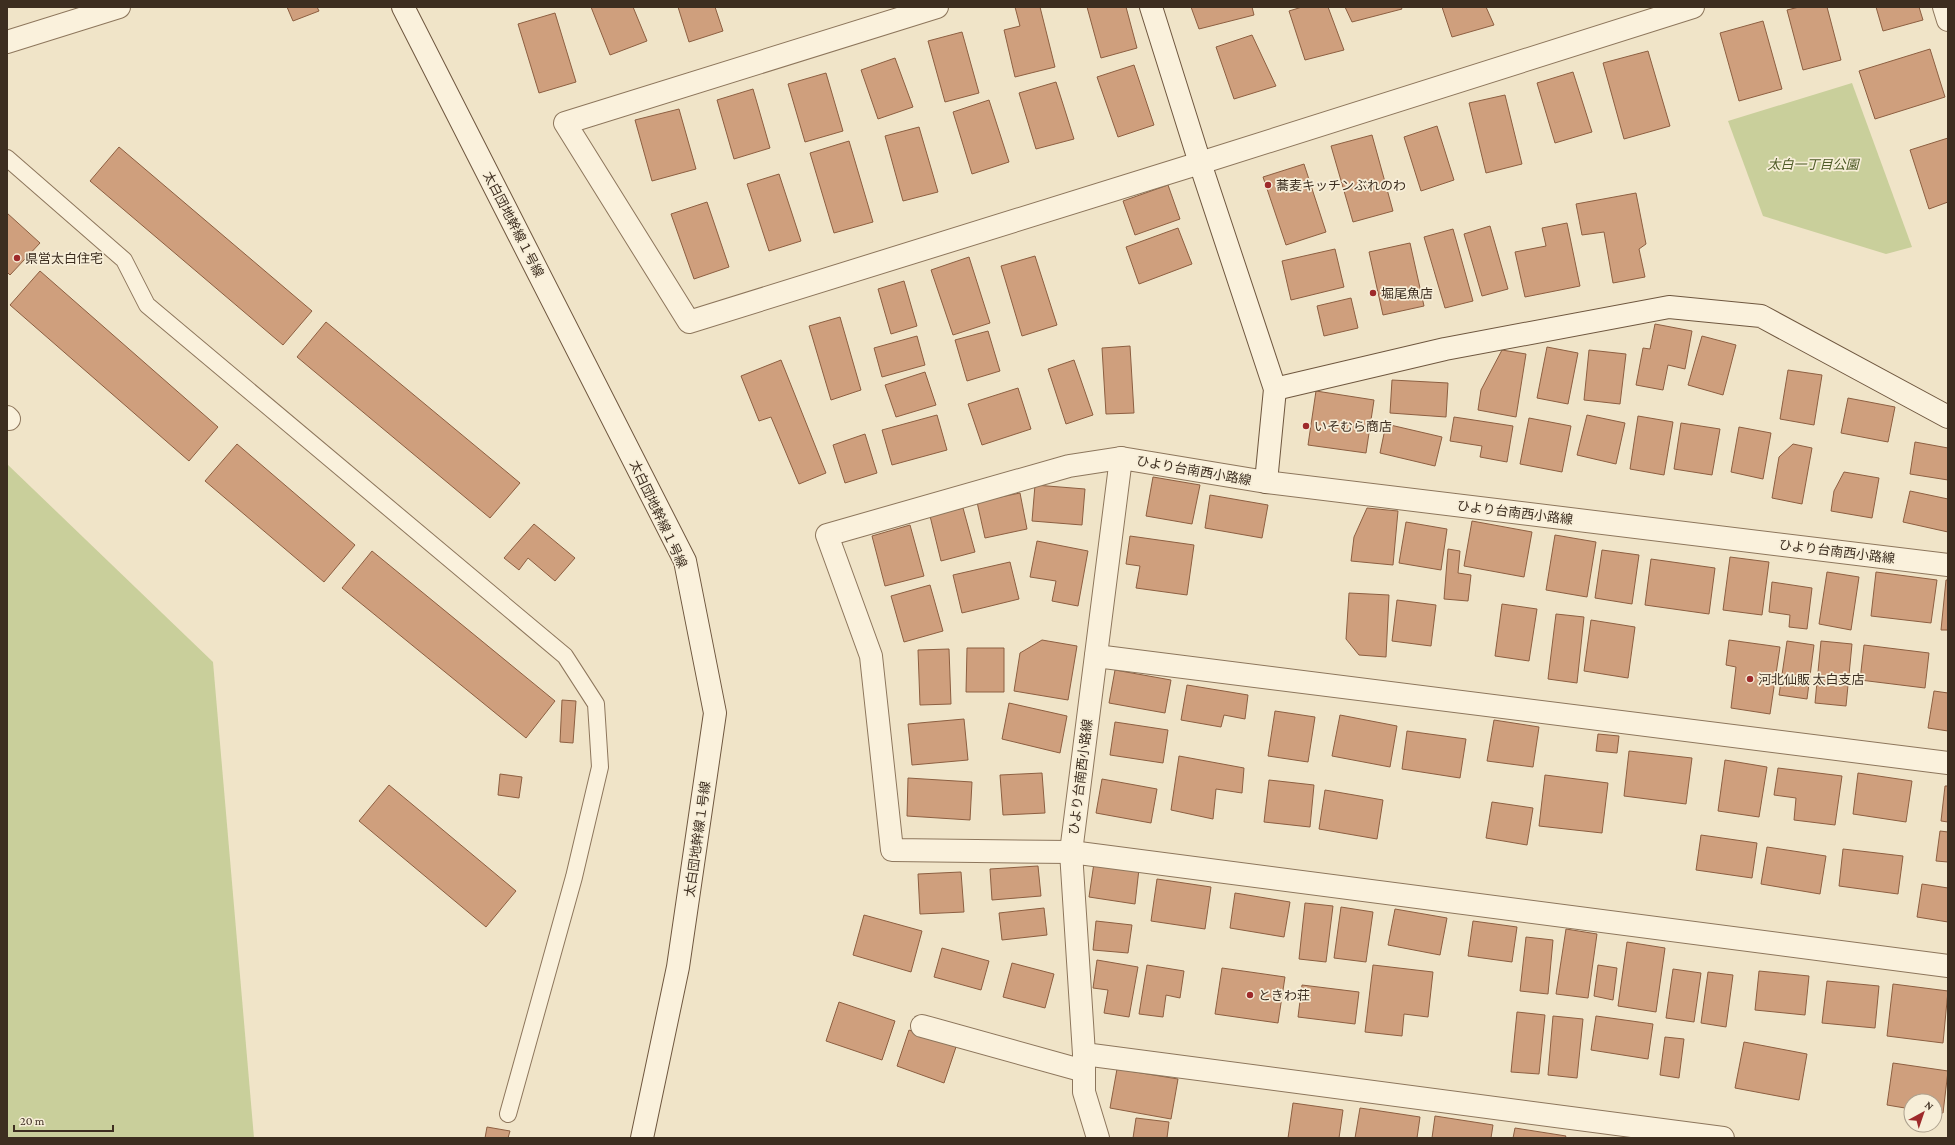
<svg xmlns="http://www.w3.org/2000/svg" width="1955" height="1145" font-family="'Crimson Pro','Noto Sans JP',serif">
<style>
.green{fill:#c9cf9b}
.building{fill:#cf9f7d;stroke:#8d5f41}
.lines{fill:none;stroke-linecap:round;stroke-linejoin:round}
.lane-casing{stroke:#8d765c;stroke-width:18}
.street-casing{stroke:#8d765c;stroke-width:24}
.secondary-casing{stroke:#6f573f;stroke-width:24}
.lane{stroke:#faf1dc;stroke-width:16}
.street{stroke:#faf1dc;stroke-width:22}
.secondary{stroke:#faf1dc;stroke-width:22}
.poi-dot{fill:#9e2a2b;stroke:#f7eed8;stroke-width:1.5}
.labels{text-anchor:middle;stroke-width:3.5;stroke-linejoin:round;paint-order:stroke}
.park-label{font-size:13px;font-style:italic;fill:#4d5a26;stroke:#f7eed8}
.poi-label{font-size:13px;fill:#3d2e20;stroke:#f7eed8;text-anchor:start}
.street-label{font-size:13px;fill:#3d2e20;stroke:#f7eed8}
</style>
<rect width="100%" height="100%" fill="#f0e4c8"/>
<g class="green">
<path d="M1852,83L1912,247L1886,254L1763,216L1728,121Z"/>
<path d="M7,464L213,662L254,1138H7Z"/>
</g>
<g class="building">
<path d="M287,7H317L319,11L293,21Z"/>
<path d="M591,7H633L647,41L610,55Z"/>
<path d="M678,7H715L723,31L689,42Z"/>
<path d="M1015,7H1040L1055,67L1015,77L1004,30L1020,26Z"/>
<path d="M1087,7H1126L1137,48L1101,58Z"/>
<path d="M1191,7H1252L1254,15L1199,29Z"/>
<path d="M1302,7H1328L1344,50L1305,60L1289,11Z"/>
<path d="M1345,7H1401L1402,9L1352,22Z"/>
<path d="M1442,7H1486L1494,25L1452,37Z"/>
<path d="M1799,7H1827L1841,60L1803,70L1787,10Z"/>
<path d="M1876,7H1919L1923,20L1883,31Z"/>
<path d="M555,13L576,82L539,93L518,24Z"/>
<path d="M1763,21L1782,89L1739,101L1720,33Z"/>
<path d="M962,32L979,93L945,102L928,41Z"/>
<path d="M1252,35L1276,86L1234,99L1216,47Z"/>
<path d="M1930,49L1945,97L1875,119L1859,71Z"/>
<path d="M1648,51L1670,126L1624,139L1603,63Z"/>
<path d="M895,58L913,107L878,119L861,70Z"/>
<path d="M1134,65L1154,125L1118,137L1097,77Z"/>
<path d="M1573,72L1592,132L1555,143L1537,83Z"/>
<path d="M826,73L843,131L805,142L788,84Z"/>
<path d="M1056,82L1074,139L1036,149L1019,93Z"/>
<path d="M753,89L770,148L734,159L717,100Z"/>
<path d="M1505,95L1522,164L1486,173L1469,103Z"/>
<path d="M989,100L1009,162L972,174L953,112Z"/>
<path d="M679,109L696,169L652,181L635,120Z"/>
<path d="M1437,126L1454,180L1421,191L1404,137Z"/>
<path d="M919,127L938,192L903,201L885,136Z"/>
<path d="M1372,135L1393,211L1353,222L1331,146Z"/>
<path d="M1948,138V202L1929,209L1910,150Z"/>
<path d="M849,141L873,222L834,233L810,153Z"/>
<path d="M119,147L312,311L283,345L90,181Z"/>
<path d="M1304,164L1326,232L1286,245L1263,177Z"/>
<path d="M779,174L801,241L769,251L747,184Z"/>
<path d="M1168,185L1180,219L1135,235L1123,201Z"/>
<path d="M1636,193L1646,244L1639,249L1645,277L1613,283L1604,232L1582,235L1576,204Z"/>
<path d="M707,202L729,267L694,279L671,214Z"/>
<path d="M7,213L40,243L10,275L7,272Z"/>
<path d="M1567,223L1580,286L1525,297L1515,252L1546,246L1542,228Z"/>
<path d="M1490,226L1508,289L1482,296L1464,234Z"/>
<path d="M1178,228L1192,264L1139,284L1126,247Z"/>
<path d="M1453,229L1473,301L1445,308L1424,237Z"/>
<path d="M1410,243L1424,306L1383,315L1369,252Z"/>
<path d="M1335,249L1344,287L1291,300L1282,261Z"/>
<path d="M1035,256L1057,325L1022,336L1001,266Z"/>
<path d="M969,257L990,323L953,335L931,270Z"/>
<path d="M40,271L218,427L189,461L10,305Z"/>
<path d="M904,281L917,326L891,334L878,289Z"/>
<path d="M1351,298L1358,328L1324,336L1317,306Z"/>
<path d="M840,317L861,390L831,400L809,326Z"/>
<path d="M326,322L520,483L490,518L297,357Z"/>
<path d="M1655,324L1692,331L1685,369L1668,365L1663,390L1636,385L1643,348L1650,349Z"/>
<path d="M988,331L1000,371L967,381L955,340Z"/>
<path d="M917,336L925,365L882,377L874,348Z"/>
<path d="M1702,336L1736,345L1723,395L1688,385Z"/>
<path d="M1130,346L1134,413L1106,414L1102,348Z"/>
<path d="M1547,347L1578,353L1568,404L1537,398Z"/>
<path d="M1502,350L1526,354L1516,417L1478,410L1481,390Z"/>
<path d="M1589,350L1626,354L1620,404L1584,400Z"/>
<path d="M781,360L826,473L799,484L771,417L759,421L741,376Z"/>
<path d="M1074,360L1093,415L1066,424L1048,369Z"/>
<path d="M1788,370L1822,375L1814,425L1780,419Z"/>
<path d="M925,372L936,405L896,417L885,385Z"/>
<path d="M1392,380L1448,383L1446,417L1390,413Z"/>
<path d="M1018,388L1031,429L982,445L968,404Z"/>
<path d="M1316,391L1374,400L1366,453L1308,445Z"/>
<path d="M1848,398L1895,407L1888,442L1841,433Z"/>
<path d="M937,415L947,450L892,465L882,430Z"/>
<path d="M1587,415L1625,423L1616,464L1577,455Z"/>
<path d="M1638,416L1673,422L1664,475L1630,469Z"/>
<path d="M1454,417L1513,426L1507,462L1480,457L1482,446L1450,441Z"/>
<path d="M1529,418L1571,426L1562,472L1520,464Z"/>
<path d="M1681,423L1720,429L1712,475L1674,469Z"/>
<path d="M1386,424L1442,437L1435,466L1380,453Z"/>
<path d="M1739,427L1771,433L1763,479L1731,472Z"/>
<path d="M865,434L877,473L845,483L833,445Z"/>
<path d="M1915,442L1948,448V480L1910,474Z"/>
<path d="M237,444L355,545L324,582L205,481Z"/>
<path d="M1793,444L1812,448L1802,504L1772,498L1779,457Z"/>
<path d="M1844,472L1879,478L1872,518L1831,511L1834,491Z"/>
<path d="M1153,477L1200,485L1192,524L1146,516Z"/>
<path d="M1035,485L1085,489L1082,525L1032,521Z"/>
<path d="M1910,491L1948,499V532L1903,522Z"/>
<path d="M1020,493L1027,529L985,538L977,502Z"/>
<path d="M1210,495L1268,505L1262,538L1205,528Z"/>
<path d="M963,508L975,552L941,561L930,516Z"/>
<path d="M1367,508L1398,511L1393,565L1351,561L1354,537Z"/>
<path d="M1472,521L1532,532L1524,577L1464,566Z"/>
<path d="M1406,522L1447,529L1441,570L1399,563Z"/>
<path d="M534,524L575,558L555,581L528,558L519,570L504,558Z"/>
<path d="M910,525L924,576L885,586L872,536Z"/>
<path d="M1555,535L1596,542L1587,597L1546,590Z"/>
<path d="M1130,536L1194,545L1187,595L1136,588L1140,566L1126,564Z"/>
<path d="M1037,541L1088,551L1078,606L1052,601L1056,581L1030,577Z"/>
<path d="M1448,549L1460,551L1458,573L1471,575L1468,601L1444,599Z"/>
<path d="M1602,550L1639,555L1632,604L1595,598Z"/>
<path d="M372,551L555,701L526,738L342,588Z"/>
<path d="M1730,557L1769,562L1762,615L1723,610Z"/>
<path d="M1651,559L1715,568L1709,614L1645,605Z"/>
<path d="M1010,562L1019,599L962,613L953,575Z"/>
<path d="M1827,572L1859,577L1851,630L1819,624Z"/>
<path d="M1876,572L1937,580L1931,623L1871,616Z"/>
<path d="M1946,580H1948V630H1941Z"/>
<path d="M1772,582L1812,588L1807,629L1789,627L1790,615L1769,612Z"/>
<path d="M930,585L943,631L904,642L891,596Z"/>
<path d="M1349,593L1389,595L1386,657L1359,655L1346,639Z"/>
<path d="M1397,600L1436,605L1431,646L1392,641Z"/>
<path d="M1502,604L1537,609L1529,661L1495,656Z"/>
<path d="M1556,614L1584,617L1577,683L1548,679Z"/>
<path d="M1591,620L1635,627L1628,678L1584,671Z"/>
<path d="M1042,640L1077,646L1068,700L1014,691L1020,653Z"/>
<path d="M1729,640L1780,647L1770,714L1731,708L1736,667L1726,665Z"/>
<path d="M1787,641L1814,645L1807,699L1779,695Z"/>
<path d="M1821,641L1852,644L1846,706L1815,703Z"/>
<path d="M1864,645L1929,653L1925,688L1860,680Z"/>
<path d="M967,648H1004V692H966Z"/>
<path d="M949,649L951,704L920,705L918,650Z"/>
<path d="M1115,670L1171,680L1165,713L1109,703Z"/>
<path d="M1187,685L1248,695L1245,719L1224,715L1221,727L1181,720Z"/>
<path d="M1934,691L1948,693V731L1928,728Z"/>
<path d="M562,700L576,701L573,743L560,742Z"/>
<path d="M1009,703L1067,716L1060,753L1002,739Z"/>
<path d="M1275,711L1315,717L1308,762L1268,756Z"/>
<path d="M1340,715L1397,726L1390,767L1332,756Z"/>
<path d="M964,719L968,760L912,765L908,724Z"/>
<path d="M1494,720L1539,727L1533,767L1487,761Z"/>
<path d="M1115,722L1168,730L1163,763L1110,755Z"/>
<path d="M1407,731L1466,739L1460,778L1402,769Z"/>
<path d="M1598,734L1619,736L1617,753L1596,751Z"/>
<path d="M1629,751L1692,758L1686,804L1624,796Z"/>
<path d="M1179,756L1244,768L1242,793L1216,789L1213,819L1171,810Z"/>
<path d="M1725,760L1767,767L1759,817L1718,811Z"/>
<path d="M1778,768L1842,776L1835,825L1794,820L1796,798L1774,795Z"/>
<path d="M1042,773L1045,813L1003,815L1000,775Z"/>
<path d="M1858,773L1912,781L1906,822L1853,814Z"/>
<path d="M500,774L522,777L519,798L498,795Z"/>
<path d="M1545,775L1608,783L1602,833L1539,826Z"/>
<path d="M908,778L972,782L970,820L907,816Z"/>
<path d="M1102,779L1157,789L1151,823L1096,813Z"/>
<path d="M1269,780L1314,785L1310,827L1264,822Z"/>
<path d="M389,785L516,891L486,927L359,821Z"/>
<path d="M1945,786H1948V822L1941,821Z"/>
<path d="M1325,790L1383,800L1377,839L1319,829Z"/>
<path d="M1492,802L1533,808L1527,845L1486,838Z"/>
<path d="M1940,831L1948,832V862L1936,861Z"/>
<path d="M1701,835L1757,843L1752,878L1696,870Z"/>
<path d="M1767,847L1826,856L1820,894L1761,884Z"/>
<path d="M1843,849L1903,856L1898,894L1839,886Z"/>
<path d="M1094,863L1139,869L1135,904L1089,897Z"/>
<path d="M1038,866L1041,896L992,900L990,869Z"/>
<path d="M961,872L964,912L920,914L918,874Z"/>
<path d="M1157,879L1211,887L1205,929L1151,921Z"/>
<path d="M1922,884L1948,888V922L1917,917Z"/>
<path d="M1235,893L1290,902L1284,937L1230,928Z"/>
<path d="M1305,903L1333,906L1326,962L1299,959Z"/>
<path d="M1341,907L1373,912L1366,962L1334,958Z"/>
<path d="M1044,908L1047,935L1002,940L999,913Z"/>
<path d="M1395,909L1447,918L1440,955L1388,945Z"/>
<path d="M864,915L922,931L911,972L853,955Z"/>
<path d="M1096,921L1132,925L1128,953L1093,950Z"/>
<path d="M1473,921L1517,927L1512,962L1468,956Z"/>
<path d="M1566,929L1597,934L1588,998L1556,994Z"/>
<path d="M1526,937L1553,940L1548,994L1520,991Z"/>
<path d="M1627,942L1665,948L1656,1012L1618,1006Z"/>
<path d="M942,948L989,961L981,990L934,977Z"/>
<path d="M1097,960L1138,967L1129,1017L1104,1013L1108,990L1093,988Z"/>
<path d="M1012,963L1054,974L1045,1008L1003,997Z"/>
<path d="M1147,965L1184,971L1180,998L1166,995L1163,1017L1139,1014Z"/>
<path d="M1373,965L1433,972L1428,1017L1404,1014L1402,1036L1365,1032Z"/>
<path d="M1598,965L1617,968L1613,1000L1594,996Z"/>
<path d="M1222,968L1285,977L1278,1023L1215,1014Z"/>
<path d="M1673,969L1701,973L1694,1022L1666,1018Z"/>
<path d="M1759,971L1809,976L1805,1015L1755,1010Z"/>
<path d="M1708,972L1733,975L1726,1027L1701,1023Z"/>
<path d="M1827,981L1879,986L1875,1028L1822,1023Z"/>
<path d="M1893,984L1948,991L1943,1043L1887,1036Z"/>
<path d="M1302,985L1359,992L1355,1024L1298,1017Z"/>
<path d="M839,1002L895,1021L882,1060L826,1041Z"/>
<path d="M1517,1012L1545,1015L1539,1074L1511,1072Z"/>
<path d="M1553,1016L1583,1019L1577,1078L1548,1075Z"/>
<path d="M1596,1016L1653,1024L1648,1059L1591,1050Z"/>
<path d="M909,1030L956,1047L944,1083L897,1066Z"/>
<path d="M1665,1037L1684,1039L1679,1078L1660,1075Z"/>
<path d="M1744,1042L1807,1054L1799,1100L1735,1088Z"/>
<path d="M1893,1063L1948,1071L1943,1113L1935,1112V1101H1911V1109L1887,1105Z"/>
<path d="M1117,1069L1178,1079L1171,1119L1110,1108Z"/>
<path d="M1293,1103L1343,1110L1339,1138H1288Z"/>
<path d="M1360,1108L1420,1117L1417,1138H1355Z"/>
<path d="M1435,1116L1493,1125L1491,1138H1432Z"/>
<path d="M1136,1118L1169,1122L1167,1138H1133Z"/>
<path d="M487,1127L510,1131L508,1138H485Z"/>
<path d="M1515,1128L1566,1136L1565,1138H1513Z"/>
</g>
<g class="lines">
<g class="lane-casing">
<path id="lane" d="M7,158L124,260L147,305L565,656L596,704L600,767L574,877L508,1114"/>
</g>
<g class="street-casing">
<g id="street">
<path d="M937,7L565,123L689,322L1200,163L1693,7"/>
<path d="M1944,7L1948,20"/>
<path d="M7,42L119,7"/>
<path d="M7,417L9,419"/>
<path d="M1121,458L1069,466L827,535L871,656L892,850L1071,852L1948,966"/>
<path d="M1096,656L1948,763"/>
<path d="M922,1026L1084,1071"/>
<path d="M1084,1054L1723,1138"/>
<path d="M1098,1138L1084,1092V1054L1071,852L1121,458L1266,482L1948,565"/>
</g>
</g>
<g class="secondary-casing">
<g id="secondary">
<path d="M403,7L685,561L715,713L678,967L642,1138"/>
<path d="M1151,7L1200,163L1275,389L1266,482"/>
<path d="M1275,389L1445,349L1669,307L1761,316L1948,417"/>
</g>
</g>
<use href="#lane" class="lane"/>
<use href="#street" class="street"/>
<use href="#secondary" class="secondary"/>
</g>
<g class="poi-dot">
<circle cx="1268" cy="185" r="4"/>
<circle cx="17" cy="258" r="4"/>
<circle cx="1373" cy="293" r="4"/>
<circle cx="1306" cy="426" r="4"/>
<circle cx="1750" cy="679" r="4"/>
<circle cx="1250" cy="995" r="4"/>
</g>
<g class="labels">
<g class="park-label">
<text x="1813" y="169">太白一丁目公園</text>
</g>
<g class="poi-label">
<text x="1276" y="190">蕎麦キッチンぶれのわ</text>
<text x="25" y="263">県営太白住宅</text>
<text x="1381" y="298">堀尾魚店</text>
<text x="1314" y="431">いそむら商店</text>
<text x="1758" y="684">河北仙販 太白支店</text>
<text x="1258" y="1000">ときわ荘</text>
</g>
<g class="street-label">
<text transform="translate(514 224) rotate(63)" y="5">太白団地幹線１号線</text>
<text transform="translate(1194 470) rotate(10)" y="5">ひより台南西小路線</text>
<text transform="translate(1515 512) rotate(7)" y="5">ひより台南西小路線</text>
<text transform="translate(659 514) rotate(65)" y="5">太白団地幹線１号線</text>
<text transform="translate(1837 551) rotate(7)" y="5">ひより台南西小路線</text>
<text transform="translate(1080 777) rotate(-83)" y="5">ひより台南西小路線</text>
<text transform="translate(697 839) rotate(-82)" y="5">太白団地幹線１号線</text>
</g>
</g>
<rect width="1955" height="1145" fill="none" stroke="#3d2e20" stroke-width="16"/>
<g transform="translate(1923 1113) rotate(40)"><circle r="19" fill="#f7eed8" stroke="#ada18e"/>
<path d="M0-3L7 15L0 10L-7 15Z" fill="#9e2a2b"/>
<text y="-6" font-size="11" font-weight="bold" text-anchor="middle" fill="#3d2e20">N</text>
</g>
<path d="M14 1125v6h99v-6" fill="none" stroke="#3d2e20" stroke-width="2"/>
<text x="20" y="1125" font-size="12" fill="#3d2e20" stroke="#f7eed8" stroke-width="3" paint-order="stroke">20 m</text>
</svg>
